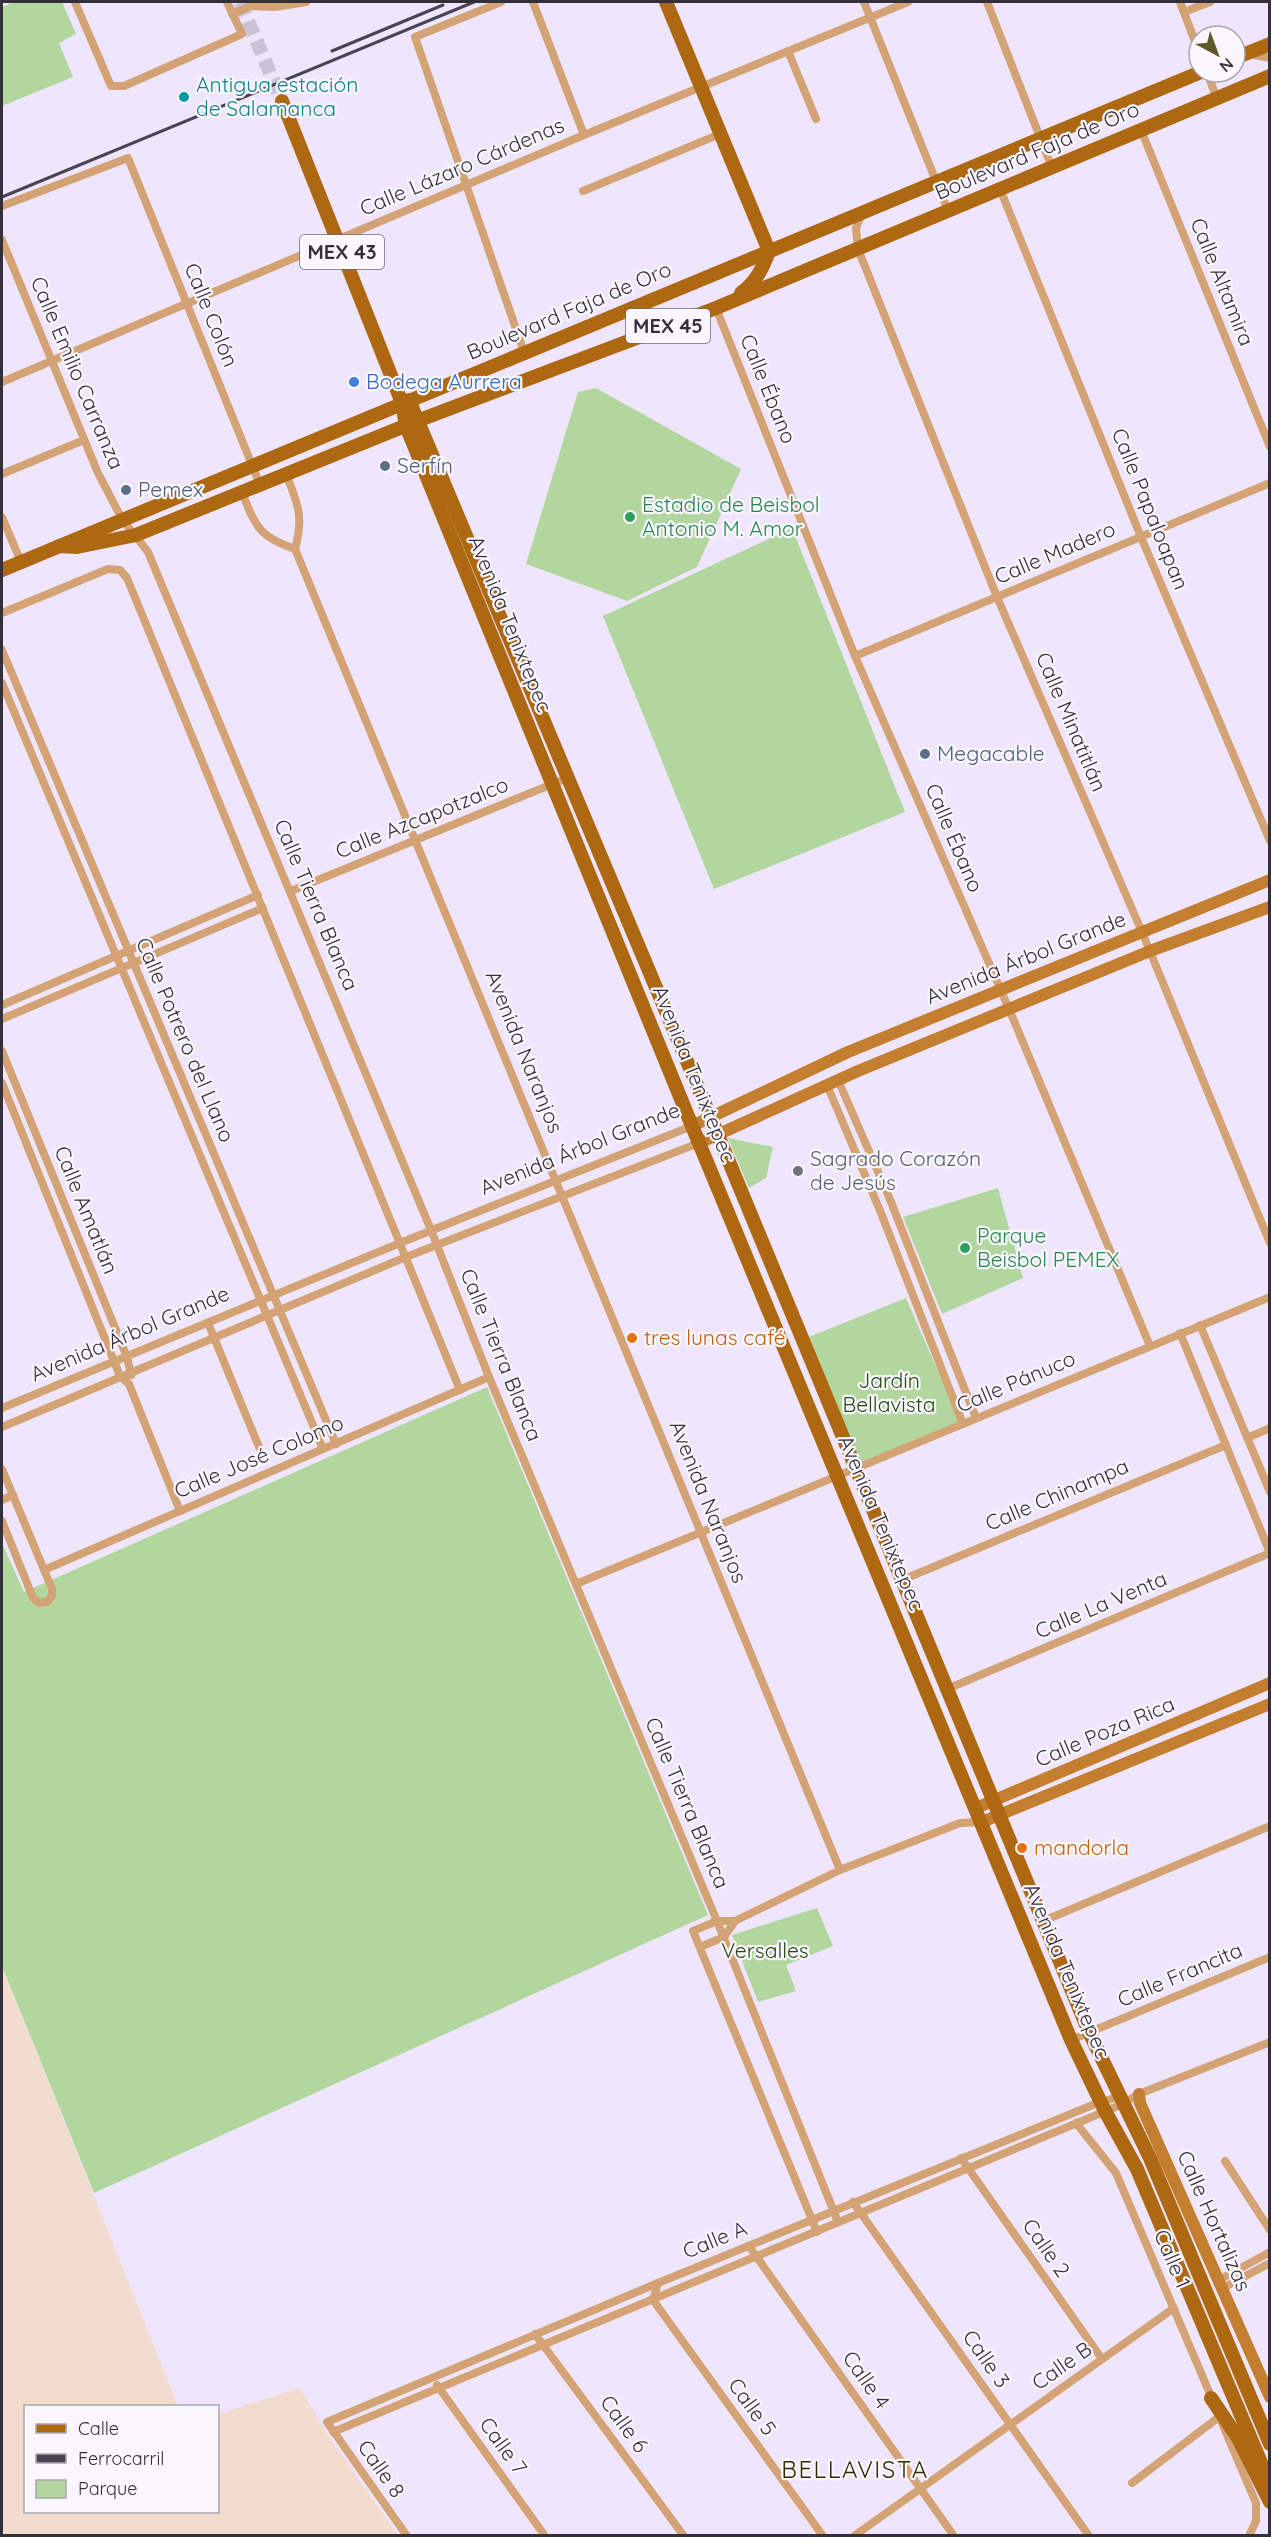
<svg xmlns="http://www.w3.org/2000/svg" width="1271" height="2537" font-family="Quicksand,sans-serif">
<style>
.industrial{fill:#f1dcce}
.green{fill:#b1d79f}
.lines{fill:none;stroke-linecap:round;stroke-linejoin:round}
.primary-tunnel{stroke:#cac2d6;stroke-width:14;stroke-dasharray:14 7;stroke-linecap:butt}
.street{stroke:#d3a375;stroke-width:8}
.secondary{stroke:#c47e30;stroke-width:12}
.primary{stroke:#ad6811;stroke-width:14}
.rail{stroke:#494451;stroke-width:3}
.culture-dot{fill:#0f9aa8;stroke:#f9f7fd;stroke-width:2}
.shop-dot{fill:#3f7fe0;stroke:#f9f7fd;stroke-width:2}
.service-dot{fill:#5c6f8a;stroke:#f9f7fd;stroke-width:2}
.leisure-dot{fill:#2e9e5b;stroke:#f9f7fd;stroke-width:2}
.worship-dot{fill:#6b7280;stroke:#f9f7fd;stroke-width:2}
.food-dot{fill:#e8710a;stroke:#f9f7fd;stroke-width:2}
.labels{text-anchor:middle;stroke-width:4.5;stroke-linejoin:round;paint-order:stroke}
.shield{fill:#f9f7fd;stroke:#6f6c75;stroke-width:1.5}
.shield-label{font-size:20px;font-weight:bold;fill:#34303b}
.culture-label{font-size:21px;fill:#0d838f;stroke:#f9f7fd;text-anchor:start}
.street-label{font-size:21px;fill:#34303b;stroke:#f9f7fd}
.shop-label{font-size:21px;fill:#366cbe;stroke:#f9f7fd;text-anchor:start}
.service-label{font-size:21px;fill:#4e5e75;stroke:#f9f7fd;text-anchor:start}
.leisure-label{font-size:21px;fill:#27864d;stroke:#f9f7fd;text-anchor:start}
.worship-label{font-size:21px;fill:#5b616d;stroke:#f9f7fd;text-anchor:start}
.food-label{font-size:21px;fill:#c56008;stroke:#f9f7fd;text-anchor:start}
.park-label{font-size:21px;fill:#274910;stroke:#f9f7fd}
.quarter-label{font-size:24px;letter-spacing:1.5px;fill:#312c01;stroke:#f9f7fd}
</style>
<rect width="100%" height="100%" fill="#efe6fd"/>
<path class="industrial" d="M2,1966L178,2406H26V2512H218V2414L300,2388L331,2440L398,2535H2Z"/>
<g class="green">
<path d="M14,2H62L76,34L59,43L73,77L2,106V7Z"/>
<path d="M596,388L741,469L697,567L627,601L526,564L578,392Z"/>
<path d="M792,528L905,812L714,889L603,616Z"/>
<path d="M728,1138L773,1147L766,1178L749,1188Z"/>
<path d="M998,1188L1023,1278L942,1314L903,1217Z"/>
<path d="M906,1298L960,1422L859,1463L809,1337Z"/>
<path d="M487,1387L708,1915L94,2193L2,1966V1543L24,1592Z"/>
<path d="M817,1908L833,1946L786,1965L796,1991L758,2002L732,1935Z"/>
</g>
<g class="lines">
<path class="primary-tunnel" d="M240,2L282,101"/>
<g class="street">
<path d="M75,2L111,86H124L242,34L227,2"/>
<path d="M501,2L415,37L524,352"/>
<path d="M533,2L584,135"/>
<path d="M864,2L948,211"/>
<path d="M987,2L1052,168"/>
<path d="M1180,2L1199,52"/>
<path d="M1184,12L1210,2"/>
<path d="M232,14L251,6L275,7L306,2"/>
<path d="M788,51L816,119"/>
<path d="M1250,54L1270,58"/>
<path d="M1207,72L1217,99"/>
<path d="M1141,130L1270,447"/>
<path d="M1000,189L1141,537L1270,841"/>
<path d="M583,191L720,134"/>
<path d="M2,206L128,158L260,485"/>
<path d="M862,213L856,228L858,249L997,597L1142,932L1270,1243"/>
<path d="M2,240L98,473L122,519L148,552L431,1230L489,1377L717,1921L838,2222"/>
<path d="M716,308L855,656L1009,1009L1150,1346"/>
<path d="M2,382L584,135L908,2"/>
<path d="M2,474L84,440"/>
<path d="M286,474C298,504 304,517 295,549L840,1870"/>
<path d="M242,492C255,526 259,537 295,549"/>
<path d="M2,517L21,562"/>
<path d="M2,613L108,569L120,570L127,578L460,1390"/>
<path d="M2,650L336,1444"/>
<path d="M855,656L1270,483"/>
<path d="M2,683L323,1449"/>
<path d="M291,891L567,778"/>
<path d="M2,1005L258,895"/>
<path d="M2,1019L263,908"/>
<path d="M2,1051L127,1357L131,1375"/>
<path d="M838,1080L889,1197L976,1418"/>
<path d="M2,1083L120,1376L129,1384L180,1511"/>
<path d="M827,1085L881,1213L963,1424"/>
<path d="M208,1323L259,1447"/>
<path d="M1200,1325L1270,1492"/>
<path d="M1180,1333L1270,1553"/>
<path d="M2,1408L400,1243L692,1126"/>
<path d="M2,1427L406,1257L699,1143"/>
<path d="M1247,1438L1270,1428"/>
<path d="M2,1469L52,1589V1596L47,1602L39,1603L33,1598L2,1521"/>
<path d="M2,1500L13,1495"/>
<path d="M44,1570L489,1377"/>
<path d="M902,1580L1226,1445"/>
<path d="M576,1584L1270,1297"/>
<path d="M947,1689L1270,1553"/>
<path d="M1043,1921L1270,1826"/>
<path d="M700,1947L724,1937L735,1921"/>
<path d="M1071,2040L1270,1957"/>
<path d="M1076,2123L1116,2173L1213,2401"/>
<path d="M961,2158L1102,2359"/>
<path d="M1225,2161L1270,2230"/>
<path d="M853,2202L1089,2536"/>
<path d="M817,2232L693,1931L717,1921H735L840,1870L960,1823L982,1822"/>
<path d="M749,2246L954,2536"/>
<path d="M1219,2280L1270,2252"/>
<path d="M658,2283L653,2300L823,2536"/>
<path d="M1223,2288L1270,2263"/>
<path d="M535,2334L684,2536"/>
<path d="M437,2385L545,2536"/>
<path d="M1221,2421L1256,2503V2521L1249,2536"/>
<path d="M333,2432L1123,2104L1139,2094L1270,2042"/>
<path d="M1132,2483L1219,2417"/>
<path d="M407,2536L327,2422L658,2283L1100,2102L1122,2096"/>
<path d="M854,2536L1174,2308"/>
</g>
<g class="secondary">
<path d="M692,1126L848,1052L1270,880"/>
<path d="M699,1143L858,1071L1150,951L1270,907"/>
<path d="M976,1808L1270,1683"/>
<path d="M982,1822L1270,1704"/>
<path d="M1139,2094L1140,2103L1270,2397"/>
</g>
<g class="primary">
<path d="M666,2L769,251C763,268 756,282 741,293"/>
<path d="M1235,58L1270,44"/>
<path d="M282,101L402,403L406,426L692,1126L1071,2040L1105,2111L1137,2169L1270,2484"/>
<path d="M409,400L718,1135L1089,2032L1150,2158L1270,2444"/>
<path d="M59,546L77,547L136,535L417,421L716,308L1270,76"/>
<path d="M2,570L1201,72"/>
<path d="M1211,2398L1238,2438L1270,2502"/>
</g>
<g class="rail">
<path d="M332,51L443,5"/>
<path d="M2,197L474,2"/>
</g>
</g>
<circle class="culture-dot" cx="184" cy="97" r="6"/>
<circle class="shop-dot" cx="354" cy="382" r="6"/>
<g class="service-dot">
<circle cx="385" cy="466" r="6"/>
<circle cx="126" cy="490" r="6"/>
<circle cx="925" cy="754" r="6"/>
</g>
<g class="leisure-dot">
<circle cx="630" cy="517" r="6"/>
<circle cx="965" cy="1248" r="6"/>
</g>
<circle class="worship-dot" cx="798" cy="1171" r="6"/>
<g class="food-dot">
<circle cx="632" cy="1338" r="6"/>
<circle cx="1022" cy="1848" r="6"/>
</g>
<g class="labels">
<g class="shield">
<rect x="300" y="235" width="84" height="34" rx="4.5"/>
<rect x="626" y="309" width="84" height="34" rx="4.5"/>
</g>
<g class="shield-label">
<text x="342" y="259">MEX 43</text>
<text x="668" y="333">MEX 45</text>
</g>
<g class="culture-label">
<text x="196" y="92">Antigua estación<tspan x="196" dy="24">de Salamanca</tspan></text>
</g>
<g class="street-label">
<text transform="translate(1037 151) rotate(-23)" y="7">Boulevard Faja de Oro</text>
<text transform="translate(462 167) rotate(-23)" y="7">Calle Lázaro Cárdenas</text>
<text transform="translate(1222 282) rotate(68)" y="7">Calle Altamira</text>
<text transform="translate(569 311) rotate(-23)" y="7">Boulevard Faja de Oro</text>
<text transform="translate(211 315) rotate(68)" y="7">Calle Colón</text>
<text transform="translate(77 373) rotate(67)" y="7">Calle Emilio Carranza</text>
<text transform="translate(768 389) rotate(68)" y="7">Calle Ébano</text>
<text transform="translate(1150 509) rotate(68)" y="7">Calle Papaloapan</text>
<text transform="translate(1055 553) rotate(-23)" y="7">Calle Madero</text>
<text transform="translate(510 624) rotate(68)" y="7">Avenida Tenixtepec</text>
<text transform="translate(1071 722) rotate(67)" y="7">Calle Minatitlán</text>
<text transform="translate(422 818) rotate(-22)" y="7">Calle Azcapotzalco</text>
<text transform="translate(954 838) rotate(67)" y="7">Calle Ébano</text>
<text transform="translate(316 905) rotate(67)" y="7">Calle Tierra Blanca</text>
<text transform="translate(1026 958) rotate(-22)" y="7">Avenida Árbol Grande</text>
<text transform="translate(185 1040) rotate(67)" y="7">Calle Potrero del Llano</text>
<text transform="translate(524 1052) rotate(68)" y="7">Avenida Naranjos</text>
<text transform="translate(694 1074) rotate(68)" y="7">Avenida Tenixtepec</text>
<text transform="translate(580 1149) rotate(-22)" y="7">Avenida Árbol Grande</text>
<text transform="translate(86 1210) rotate(68)" y="7">Calle Amatlán</text>
<text transform="translate(130 1334) rotate(-23)" y="7">Avenida Árbol Grande</text>
<text transform="translate(501 1355) rotate(68)" y="7">Calle Tierra Blanca</text>
<text transform="translate(1016 1382) rotate(-23)" y="7">Calle Pánuco</text>
<text transform="translate(259 1457) rotate(-23)" y="7">Calle José Colomo</text>
<text transform="translate(1057 1495) rotate(-23)" y="7">Calle Chinampa</text>
<text transform="translate(708 1502) rotate(68)" y="7">Avenida Naranjos</text>
<text transform="translate(881 1523) rotate(67)" y="7">Avenida Tenixtepec</text>
<text transform="translate(1101 1605) rotate(-23)" y="7">Calle La Venta</text>
<text transform="translate(1105 1732) rotate(-23)" y="7">Calle Poza Rica</text>
<text transform="translate(687 1803) rotate(67)" y="7">Calle Tierra Blanca</text>
<text transform="translate(1067 1971) rotate(67)" y="7">Avenida Tenixtepec</text>
<text transform="translate(1180 1975) rotate(-23)" y="7">Calle Francita</text>
<text transform="translate(1214 2221) rotate(66)" y="7">Calle Hortalizas</text>
<text transform="translate(715 2240) rotate(-22)" y="7">Calle A</text>
<text transform="translate(1046 2248) rotate(55)" y="7">Calle 2</text>
<text transform="translate(1172 2259) rotate(67)" y="7">Calle 1</text>
<text transform="translate(986 2359) rotate(55)" y="7">Calle 3</text>
<text transform="translate(1062 2366) rotate(-35)" y="7">Calle B</text>
<text transform="translate(866 2380) rotate(55)" y="7">Calle 4</text>
<text transform="translate(752 2407) rotate(54)" y="7">Calle 5</text>
<text transform="translate(624 2424) rotate(54)" y="7">Calle 6</text>
<text transform="translate(503 2446) rotate(54)" y="7">Calle 7</text>
<text transform="translate(381 2469) rotate(55)" y="7">Calle 8</text>
</g>
<g class="shop-label">
<text x="366" y="389">Bodega Aurrera</text>
</g>
<g class="service-label">
<text x="397" y="473">Serfín</text>
<text x="138" y="497">Pemex</text>
<text x="937" y="761">Megacable</text>
</g>
<g class="leisure-label">
<text x="642" y="512">Estadio de Beisbol<tspan x="642" dy="24">Antonio M. Amor</tspan></text>
<text x="977" y="1243">Parque<tspan x="977" dy="24">Beisbol PEMEX</tspan></text>
</g>
<g class="worship-label">
<text x="810" y="1166">Sagrado Corazón<tspan x="810" dy="24">de Jesús</tspan></text>
</g>
<g class="food-label">
<text x="644" y="1345">tres lunas café</text>
<text x="1034" y="1855">mandorla</text>
</g>
<g class="park-label">
<text x="889" y="1388">Jardín<tspan x="889" dy="24">Bellavista</tspan></text>
<text x="765" y="1958">Versalles</text>
</g>
<g class="quarter-label">
<text x="855" y="2478">BELLAVISTA</text>
</g>
</g>
<rect width="1271" height="2537" fill="none" stroke="#34303b" stroke-width="6"/>
<rect x="24" y="2405" width="195" height="108" fill="#f9f7fd" stroke="#aaa7af" stroke-width="1.5"/>
<rect x="36" y="2424" width="30" height="9" fill="#ad6811" stroke="#aaa7af" stroke-width="1.5"/>
<text x="78" y="2435" font-size="18" fill="#34303b">Calle</text>
<rect x="36" y="2454" width="30" height="9" fill="#494451" stroke="#aaa7af" stroke-width="1.5"/>
<text x="78" y="2465" font-size="18" fill="#34303b">Ferrocarril</text>
<rect x="36" y="2480" width="30" height="18" fill="#b1d79f" stroke="#aaa7af" stroke-width="1.5"/>
<text x="78" y="2495" font-size="18" fill="#34303b">Parque</text>
<g transform="translate(1217 54) rotate(139)"><circle r="28" fill="#f9f7fd" stroke="#aaa7af" stroke-width="1.5"/>
<path d="M0-4.5L10 22L0 15L-10 22Z" fill="#605a26"/>
<text y="-9" font-size="16" font-weight="bold" text-anchor="middle" fill="#34303b">N</text>
</g>
</svg>
